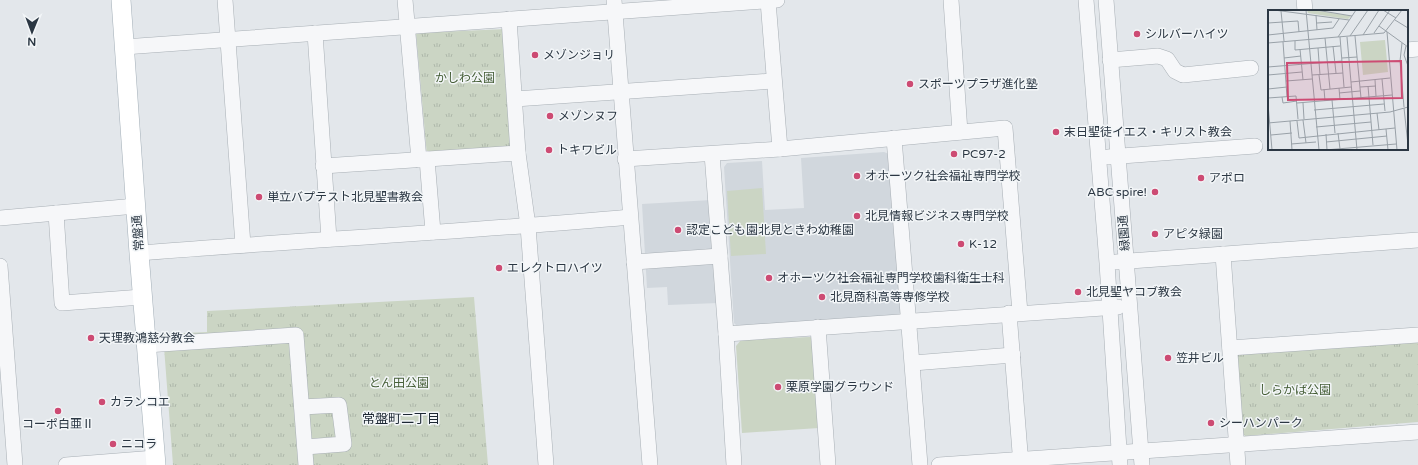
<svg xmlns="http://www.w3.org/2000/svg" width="1418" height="465" font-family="'Varela Round','Noto Sans JP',sans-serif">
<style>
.built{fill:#d1d7dd}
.grass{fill:url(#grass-tufts)}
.garden{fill:#cbd5c4}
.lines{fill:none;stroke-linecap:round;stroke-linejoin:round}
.minor-casing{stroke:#a8afb5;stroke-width:16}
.major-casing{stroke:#a2aeb7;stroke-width:20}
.minor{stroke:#f6f7f9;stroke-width:15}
.major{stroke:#fff;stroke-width:19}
.poi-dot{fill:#cd4b73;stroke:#f3f6f8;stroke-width:1.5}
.labels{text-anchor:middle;stroke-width:3;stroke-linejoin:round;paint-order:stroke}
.poi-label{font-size:12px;fill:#2b3743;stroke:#f3f6f8;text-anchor:start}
.park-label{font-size:12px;fill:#465f38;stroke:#f3f6f8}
.street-label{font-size:12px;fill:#2b3743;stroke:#f3f6f8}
.neighbourhood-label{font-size:13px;fill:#1d2834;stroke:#f3f6f8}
.inset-road{fill:none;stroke:#99a1a8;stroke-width:1}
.view{fill:#cd4b73;fill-opacity:0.15;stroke:#cd4b73;stroke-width:2}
.inset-edge{fill:none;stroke:#2b3743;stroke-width:2}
</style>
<defs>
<pattern id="grass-tufts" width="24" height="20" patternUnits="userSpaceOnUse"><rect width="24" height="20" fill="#cbd5c4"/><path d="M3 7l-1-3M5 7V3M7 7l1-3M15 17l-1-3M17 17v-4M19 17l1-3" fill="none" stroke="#aeb7aa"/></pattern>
</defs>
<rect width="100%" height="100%" fill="#e3e7eb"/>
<g class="built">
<path d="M884,152L889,154L902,309L899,315L738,327L734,323L724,167L727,163L762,161L765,210L804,208L801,158Z"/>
<path d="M711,200L718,303L668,305L667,287L647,288L642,204Z"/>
</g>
<g class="grass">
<path d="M506,29L514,150L427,156L416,33Z"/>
<path d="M474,297L488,465H173L163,334L207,332V311Z"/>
<path d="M1418,341V422L1245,436L1241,431L1236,355L1239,353Z"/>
</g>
<g class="garden">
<path d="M762,188L766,254L731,256L727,191Z"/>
<path d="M810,337L814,339L819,428L742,433L736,346L741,340Z"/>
</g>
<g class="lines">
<g class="minor-casing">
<g id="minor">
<path d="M225,0L243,245"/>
<path d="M405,0L419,160"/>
<path d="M614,0L650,465"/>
<path d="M951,0L960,132"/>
<path d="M1086,0L1107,263L1120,465"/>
<path d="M1106,0L1142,465"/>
<path d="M1304,0L1305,11"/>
<path d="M768,1L780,149"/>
<path d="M509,19L518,153L528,226L546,465"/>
<path d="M315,33L329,239"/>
<path d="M124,47L777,0"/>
<path d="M1407,50L1418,49"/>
<path d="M1110,60L1158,56L1167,59L1175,71L1183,75L1251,68"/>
<path d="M515,99L773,81"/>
<path d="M894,138L920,465"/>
<path d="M712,154L726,334L734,465"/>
<path d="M1108,157L1255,146"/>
<path d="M427,159L433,232"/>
<path d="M625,159L780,149L1005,128L1020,313"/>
<path d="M323,166L518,153"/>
<path d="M56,213L62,303L142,297"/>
<path d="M0,218L136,206"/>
<path d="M139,253C303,240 467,232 630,217"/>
<path d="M1223,254L1238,465"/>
<path d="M634,262L720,256"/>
<path d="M1116,262L1418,240"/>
<path d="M0,266L15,465"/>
<path d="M1009,313L1021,465"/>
<path d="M818,327L828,465"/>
<path d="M726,334L1118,307"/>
<path d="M146,345L296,335L306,465"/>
<path d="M1230,348L1418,335"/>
<path d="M913,363L1013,355"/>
<path d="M302,407L339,405L344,444L305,447"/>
<path d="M66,465L155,458"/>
<path d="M939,465L1418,432"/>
</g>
</g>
<g class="major-casing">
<path id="major" d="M121,0L139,253L156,465"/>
</g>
<use href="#minor" class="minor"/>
<use href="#major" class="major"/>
</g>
<g class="poi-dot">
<circle cx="1137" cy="34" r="4"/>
<circle cx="535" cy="55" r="4"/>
<circle cx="910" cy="84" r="4"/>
<circle cx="550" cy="116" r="4"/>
<circle cx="1056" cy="132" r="4"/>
<circle cx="549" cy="150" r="4"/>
<circle cx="954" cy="154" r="4"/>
<circle cx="857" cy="176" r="4"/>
<circle cx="1201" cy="178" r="4"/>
<circle cx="1155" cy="192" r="4"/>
<circle cx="259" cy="197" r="4"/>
<circle cx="857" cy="216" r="4"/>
<circle cx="678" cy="230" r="4"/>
<circle cx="1155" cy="234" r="4"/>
<circle cx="961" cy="244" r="4"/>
<circle cx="499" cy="268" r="4"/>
<circle cx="769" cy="278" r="4"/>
<circle cx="1078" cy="292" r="4"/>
<circle cx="822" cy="297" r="4"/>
<circle cx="91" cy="338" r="4"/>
<circle cx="1168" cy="358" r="4"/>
<circle cx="778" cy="387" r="4"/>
<circle cx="102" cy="402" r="4"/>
<circle cx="58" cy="411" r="4"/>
<circle cx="1211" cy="423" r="4"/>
<circle cx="113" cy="444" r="4"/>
</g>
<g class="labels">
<g class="poi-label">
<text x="1145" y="38">シルバーハイツ</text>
<text x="543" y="59">メゾンジョリ</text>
<text x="918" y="88">スポーツプラザ進化塾</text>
<text x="558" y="120">メゾンヌフ</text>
<text x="1064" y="136">末日聖徒イエス・キリスト教会</text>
<text x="557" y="154">トキワビル</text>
<text x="962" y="158">PC97-2</text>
<text x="865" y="180">オホーツク社会福祉専門学校</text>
<text x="1209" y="182">アポロ</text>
<text x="1147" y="196" text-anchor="end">ABC spire!</text>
<text x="267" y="201">単立バプテスト北見聖書教会</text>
<text x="865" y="220">北見情報ビジネス専門学校</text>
<text x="686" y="234">認定こども園北見ときわ幼稚園</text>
<text x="1163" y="238">アピタ緑園</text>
<text x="969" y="248">K-12</text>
<text x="507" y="272">エレクトロハイツ</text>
<text x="777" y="282">オホーツク社会福祉専門学校歯科衛生士科</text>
<text x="1086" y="296">北見聖ヤコブ教会</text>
<text x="830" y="301">北見商科高等専修学校</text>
<text x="99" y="342">天理教鴻慈分教会</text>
<text x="1176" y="362">笠井ビル</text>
<text x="786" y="391">栗原学園グラウンド</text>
<text x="110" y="406">カランコエ</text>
<text x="1219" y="427">シーハンパーク</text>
<text x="58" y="428" text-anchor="middle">コーポ白亜Ⅱ</text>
<text x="121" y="448">ニコラ</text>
</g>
<g class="park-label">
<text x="465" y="82">かしわ公園</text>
<text x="399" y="387">とん田公園</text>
<text x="1295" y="394">しらかば公園</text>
</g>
<g class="street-label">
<text transform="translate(138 233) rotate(-94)" y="4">常盤通</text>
<text transform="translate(1124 233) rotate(-94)" y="4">緑園通</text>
</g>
<g class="neighbourhood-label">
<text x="401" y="423">常盤町二丁目</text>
</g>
</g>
<g transform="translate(1268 10)">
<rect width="140" height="140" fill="#e3e7eb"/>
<path d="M39,0H44L83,6L80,9L72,8L40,3ZM117,30L120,62L95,65L92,32Z" fill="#cbd5c4"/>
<path class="inset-road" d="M6,0L81,10M38,0L51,140M48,0L84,6M115,0L128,8M13,1L16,31M48,5L49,20M127,10L140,18M0,13L30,11L31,22M49,13L64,12M111,16L140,37M119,22L129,140M106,23L122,0M0,25L65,18L71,9M95,25L111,0M82,26L100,0M87,26L93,88M70,27L88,0M72,27L76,77M79,27L89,140M57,28L62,79M27,31V40L72,36M15,32L19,87M0,33L116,23L134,0M134,33L132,51L136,97M65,36L68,63M138,36L136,45L140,56M50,38L52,65M32,39L35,70M16,48L33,46M74,48L89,47M0,57L74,51M0,65L34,62M44,65L75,63M51,65L53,80L83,77M114,69L117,101M107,70L108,86M18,71L44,69M83,72L122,68M100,76L105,135M92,77L108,76M71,78L72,90M0,79L19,77M56,79L57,91M71,83L92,81M14,87L15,93L29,91M0,88L28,86L30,109M64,90L67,123M29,93L124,85M35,93L36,109M0,94L4,140M136,98L140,135M46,100L116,94M109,103L111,120M35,110L38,133M22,111L24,140M29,111L31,128L127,118M0,113L122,102L140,97M48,117L103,112M118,119L120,140M70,123L72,139M58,124L59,140M3,125L24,123M58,132L119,126M23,134L48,132M57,140L128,134"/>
<path class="view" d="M133,51L134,88L20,90L19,53Z"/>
<rect width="140" height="140" class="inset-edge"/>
</g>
<g transform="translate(32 32) rotate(181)" stroke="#f3f6f8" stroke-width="3" paint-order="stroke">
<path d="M0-3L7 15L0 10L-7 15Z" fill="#2b3743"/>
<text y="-6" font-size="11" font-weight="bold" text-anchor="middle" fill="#2b3743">N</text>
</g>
</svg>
